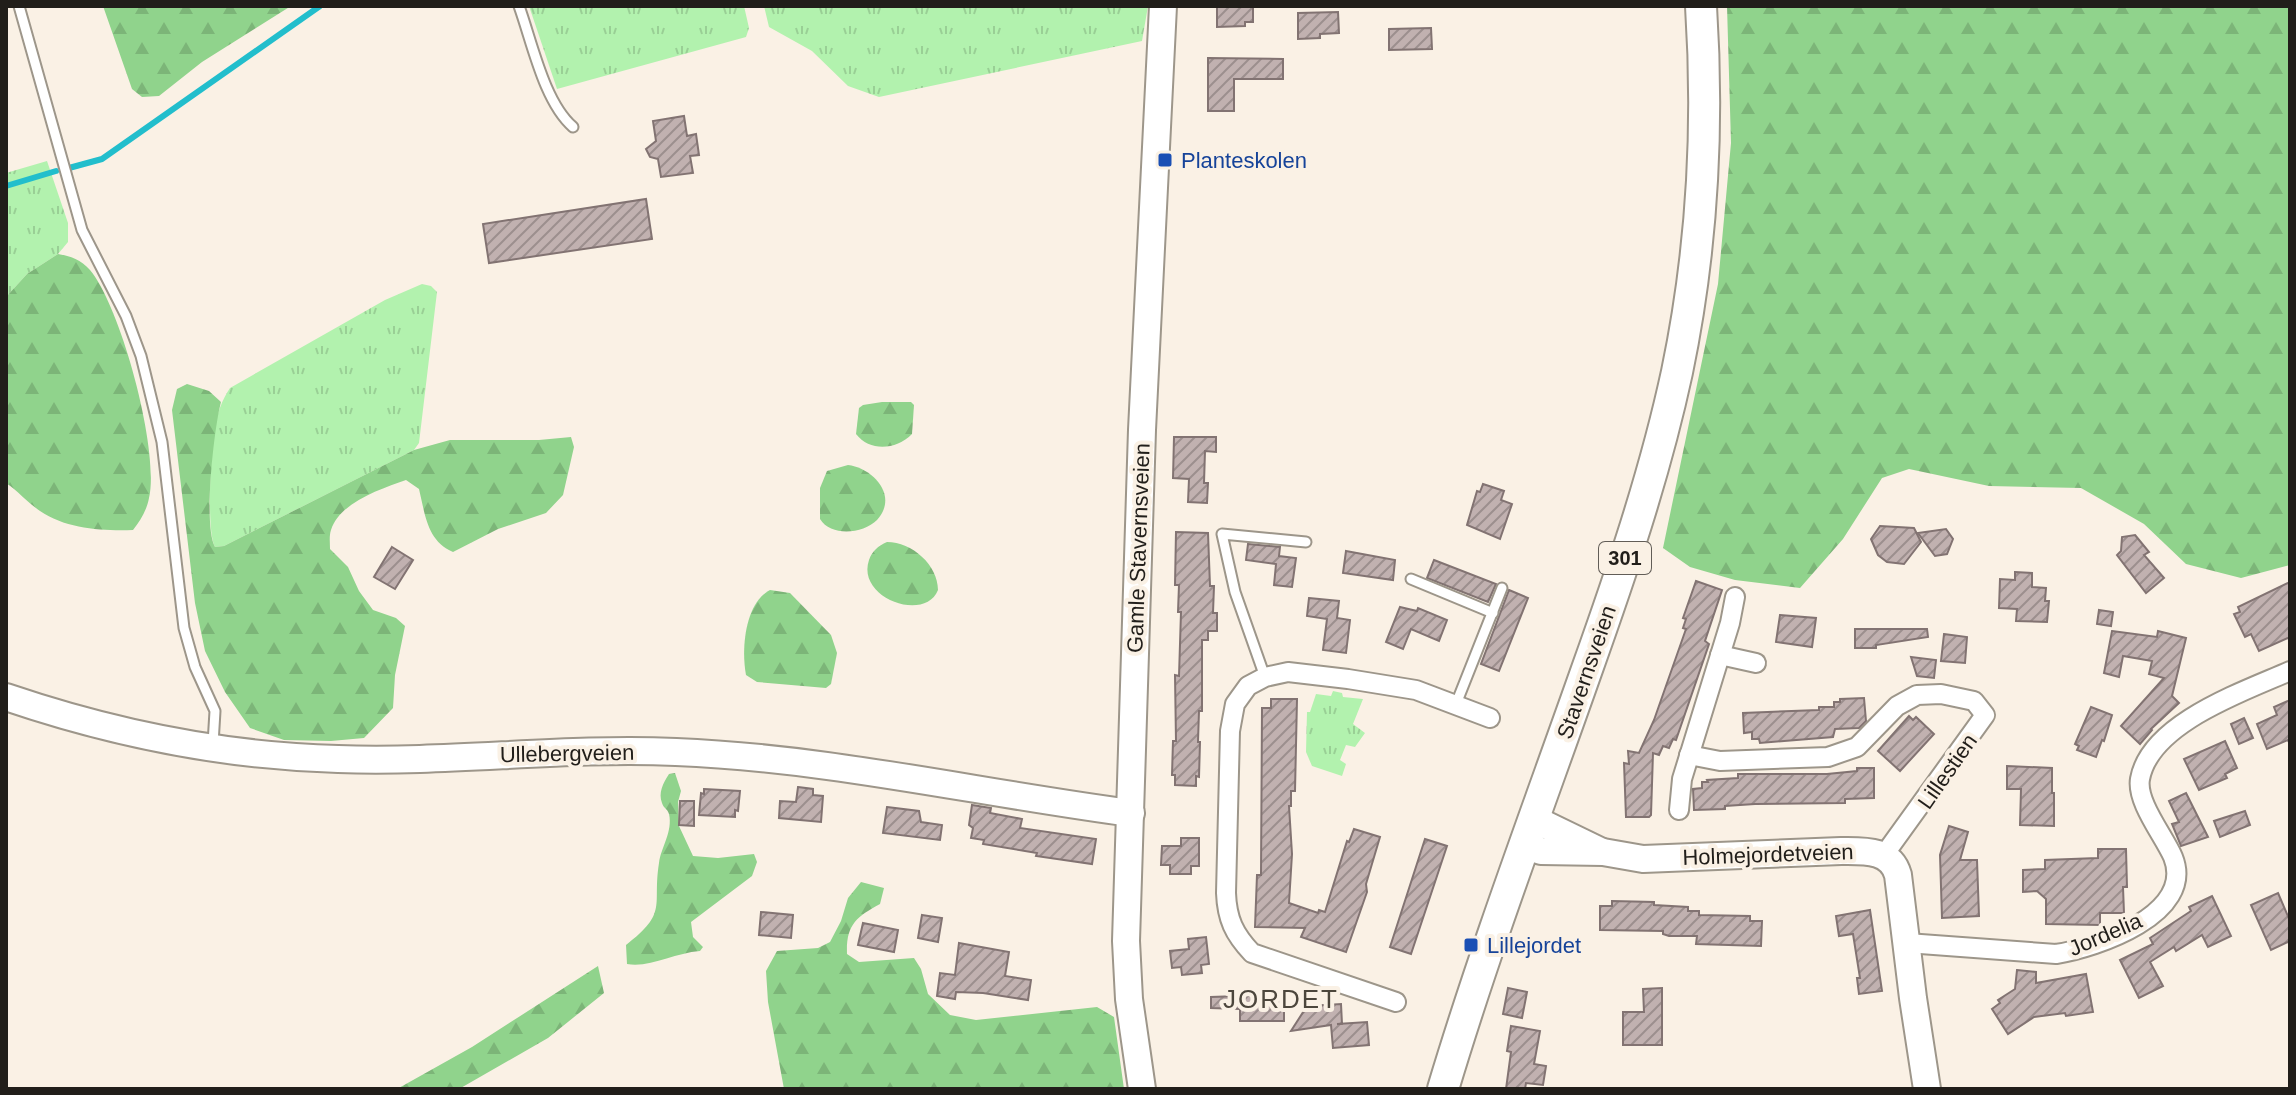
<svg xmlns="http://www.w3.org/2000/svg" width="2296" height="1095" font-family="Helvetica,sans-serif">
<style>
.grass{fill:url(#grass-tufts)}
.forest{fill:url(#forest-firs)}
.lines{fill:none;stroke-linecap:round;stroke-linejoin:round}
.stream{stroke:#22becc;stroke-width:6}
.building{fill:url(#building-hatch);stroke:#827372;stroke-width:2}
.lane-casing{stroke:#9d968a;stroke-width:13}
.street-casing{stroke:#9d968a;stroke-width:22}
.secondary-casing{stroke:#9d968a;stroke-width:30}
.primary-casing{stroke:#9d968a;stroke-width:34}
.lane{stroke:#fff;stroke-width:9}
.street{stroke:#fff;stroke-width:18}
.secondary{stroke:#fff;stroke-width:26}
.primary{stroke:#fff;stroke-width:30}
.transit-dot{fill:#1a4fb4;stroke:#faf1e5;stroke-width:3}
.labels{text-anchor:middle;stroke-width:8;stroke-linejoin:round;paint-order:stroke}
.shield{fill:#faf1e5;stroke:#625d57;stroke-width:2}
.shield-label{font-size:20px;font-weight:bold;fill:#211e1a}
.transit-label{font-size:22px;fill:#164399;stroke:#faf1e5;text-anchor:start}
.street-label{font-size:22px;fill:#211e1a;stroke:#faf1e5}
.quarter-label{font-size:26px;letter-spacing:2px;fill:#4c463c;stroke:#faf1e5}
</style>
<defs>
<pattern id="grass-tufts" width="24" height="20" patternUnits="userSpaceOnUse" patternTransform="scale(2)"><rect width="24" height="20" fill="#b2f2ae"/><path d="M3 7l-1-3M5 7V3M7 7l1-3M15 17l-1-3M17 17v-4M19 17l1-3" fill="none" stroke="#99cf95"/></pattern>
<pattern id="forest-firs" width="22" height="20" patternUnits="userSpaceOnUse" patternTransform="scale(2)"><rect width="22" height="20" fill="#90d38c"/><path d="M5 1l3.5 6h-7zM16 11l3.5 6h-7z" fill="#7cb578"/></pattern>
<pattern id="building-hatch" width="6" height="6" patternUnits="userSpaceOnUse" patternTransform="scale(2)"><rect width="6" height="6" fill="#c1b1b0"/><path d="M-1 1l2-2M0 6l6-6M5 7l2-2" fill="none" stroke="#9c8f8e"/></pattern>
</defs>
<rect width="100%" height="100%" fill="#faf1e5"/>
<g class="grass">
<path d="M529,6H744L749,28L746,37L557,89Z"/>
<path d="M764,6H1148L1142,41L879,97L848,86L812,51L769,27Z"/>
<path d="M47,161L68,223V242L58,254L27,274L6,297V173Z"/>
<path d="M422,284L431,286L437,292L419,443L414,450L224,546L215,547C206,530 211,450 215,428C217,413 222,400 230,388L385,300Z"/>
<path d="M1333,691L1342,693L1343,697L1363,699L1353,724L1365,733L1355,747L1346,745L1340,760L1346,764L1342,776L1312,766L1306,752L1307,712H1310L1316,694L1331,696Z"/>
</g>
<g class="forest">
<path d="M103,6H291L202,62L159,96L142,97L132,89Z"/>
<path d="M1727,6H2290V565L2241,578L2186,564L2144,524L2081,488L1989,486L1909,469L1882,478L1843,539L1800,588L1735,580L1690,567L1663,548L1718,284L1731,143Z"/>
<path d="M58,254C71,256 81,260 90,270C121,307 160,451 149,498C147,510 140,521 133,530C103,531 66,529 40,511C28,503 18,491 6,483V297L27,274Z"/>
<path d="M187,384L209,391L221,402C214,428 203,526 215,547L224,546L414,450L450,440H539L571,437L574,447L563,495L546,513L498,529L453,552C427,541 425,514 419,489L406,480C381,489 340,502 331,530C329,536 330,543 330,549L348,567L359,591L373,610L396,618L405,626L395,675L393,708L364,738L331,741L284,740L250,728L225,692L205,651L195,603L172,410L177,389Z"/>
<path d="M882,402H911L914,405L912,434C896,450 870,452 856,434L859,408L863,405Z"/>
<path d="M848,465C873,468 899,496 877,520C863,534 831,537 820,519V488L827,471Z"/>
<path d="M887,542C912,542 938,565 938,590C925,623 856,598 869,560C872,551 878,546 887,542Z"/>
<path d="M770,590L790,593L831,635L837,653L831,684L826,688L757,682L746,675C741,649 745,603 770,590Z"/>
<path d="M675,773L681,791L678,802L679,826L693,856L718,858L754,854L757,862L752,876L691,922L693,937L703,947L700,951C674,953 650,968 627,964L626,945C669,912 652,906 659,863C661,847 673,832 669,814C667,808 664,809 662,803C658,793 663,783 669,774Z"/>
<path d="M861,882L884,888L880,904C856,917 846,925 847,954L859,962L914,958L921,969L928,994L950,1015L976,1020L1097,1007L1114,1017L1124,1089H784L768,1002L766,971L777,951L818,948L830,942L841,921L848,898Z"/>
<path d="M598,966L604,993L548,1038L459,1089H397L472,1047Z"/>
</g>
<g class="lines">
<g class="stream">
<path d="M69,168L102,159L320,6"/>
<path d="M6,186L56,171"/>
</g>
</g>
<g class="building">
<path d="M1217,6H1253V22H1245V26L1217,27Z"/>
<path d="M1338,12L1339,33L1320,34V38L1298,39V13Z"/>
<path d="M1431,28L1432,49L1389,50V29Z"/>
<path d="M1208,58L1283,59V79H1234V111H1208Z"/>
<path d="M684,116L687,136L696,134L699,155L690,156L693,173L661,177L658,159L650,157L646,149L656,141L653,121Z"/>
<path d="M646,199L652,239L489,263L483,224Z"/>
<path d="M1174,437H1216V452L1205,451L1204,483H1208L1207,503L1188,502L1189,479L1173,478Z"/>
<path d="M1483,484L1504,491L1501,500L1512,504L1500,539L1467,525L1477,491L1480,492Z"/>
<path d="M1880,526L1914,528L1921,542L1904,564L1887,562L1878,555L1871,539Z"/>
<path d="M1946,529L1953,539L1947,554L1935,556L1918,533Z"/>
<path d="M1176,532L1208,533L1210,586H1214L1213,613H1217V631H1208V640H1202V711H1199L1198,742H1200L1199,777L1196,776V786L1175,785V775H1172L1173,741H1176L1175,675L1179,676L1181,612H1178L1179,585H1175Z"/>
<path d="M2135,535L2149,552L2144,555L2164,578L2146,593L2117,555L2121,551L2122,537Z"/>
<path d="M1248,544L1280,547L1279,556L1296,558L1292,587L1274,585L1276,564L1246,560Z"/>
<path d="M392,547L413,560L395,589L374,577Z"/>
<path d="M1346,551L1395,560L1393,580L1343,573Z"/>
<path d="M1434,560L1496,584L1488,602L1427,578Z"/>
<path d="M2015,572L2032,573V587L2046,588L2045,601H2049L2047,622L2016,621L2017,609L1999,608L2000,579L2015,580Z"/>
<path d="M1696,581L1722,590L1705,641L1709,644L1676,740L1673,739L1669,748L1663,746L1659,755L1653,753L1651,815L1649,817H1626L1624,763L1629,764L1628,751L1639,753L1654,720L1686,629L1683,628L1686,619L1683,618Z"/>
<path d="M2290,582V637L2259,651L2251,634L2245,637L2234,614L2240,612L2238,607Z"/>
<path d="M1509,590L1528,598L1499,671L1481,664Z"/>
<path d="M1309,598L1339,601L1337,618L1350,620L1346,653L1323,650L1327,619L1307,616Z"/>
<path d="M1400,607L1417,611L1418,608L1447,620L1439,641L1411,629L1403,649L1386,642Z"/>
<path d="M2099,610L2113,612L2111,626L2097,624Z"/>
<path d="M1780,615L1816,618L1812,647L1776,642Z"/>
<path d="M1855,629H1927L1928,637L1876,645V648H1855Z"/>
<path d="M2112,631L2157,637L2158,631L2186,638L2172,696L2179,703L2151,729L2152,730L2140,744L2121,726L2164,678L2149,674L2152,661L2123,656L2119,677L2104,673Z"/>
<path d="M1944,634L1967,637L1965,663L1941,661Z"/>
<path d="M1911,657L1936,660L1934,678L1917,676Z"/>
<path d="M1864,698L1866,721L1859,728L1835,729L1833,737L1760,743L1759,739H1752V732L1744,733L1743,713L1819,710V707H1834V702H1840V699Z"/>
<path d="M1271,699H1297L1295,791H1291V806H1289L1292,854L1289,903L1318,913L1319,910L1325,912L1347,841L1349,842L1354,829L1380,837L1366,884L1367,892L1346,952L1301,937L1305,928L1255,927L1257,875H1261L1262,708H1271Z"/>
<path d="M2290,700V745L2288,740L2267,749L2257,724L2277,715L2274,707Z"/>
<path d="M2091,707L2112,715L2104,741L2102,740L2096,757L2077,750L2079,746L2075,744Z"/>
<path d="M1909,716L1913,720L1916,717L1934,734L1900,771L1878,751Z"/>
<path d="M2244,718L2253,738L2239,744L2231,724Z"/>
<path d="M2225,741L2237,768L2225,774L2227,778L2199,790L2184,759Z"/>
<path d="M2007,766L2052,768V793H2054V826L2020,825L2021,789H2007Z"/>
<path d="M1857,768H1874V798L1845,799V803L1755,804L1725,806V809L1694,810L1693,789L1702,788V782H1708L1707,780L1738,778V774H1827L1857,771Z"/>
<path d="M798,787L813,789V795L823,796L821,822L779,818L780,801L796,802Z"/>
<path d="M704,789L740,791L738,811L735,810V817L699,815L701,793L704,794Z"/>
<path d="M2186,793L2208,837L2181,846L2172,824L2179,822L2169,801Z"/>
<path d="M680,801H694V826L679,825Z"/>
<path d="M972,805L991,808L990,813L1022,819L1020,828L1096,839L1092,864L1036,856L1037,853L983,844L984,840L971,838L973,828L969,825Z"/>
<path d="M887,807L919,811L921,822L942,825L940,840L883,833Z"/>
<path d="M2245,811L2250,825L2220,837L2214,821Z"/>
<path d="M1949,826L1968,832L1960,860H1977L1979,916L1942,918L1940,855Z"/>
<path d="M1181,838H1199V866H1191V874H1170V865H1161L1162,846H1181Z"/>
<path d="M1425,839L1447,846L1411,954L1390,947Z"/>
<path d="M2098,849H2126L2127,887H2123L2124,913H2100V925L2046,924V899L2037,891L2023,892V870L2045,869V860L2098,858Z"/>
<path d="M2278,893L2290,921V941L2271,950L2251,905Z"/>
<path d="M2212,896L2231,936L2208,947L2202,935L2176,951L2174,947L2150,962L2163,986L2139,998L2120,960L2153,944L2150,938L2191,911L2189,907Z"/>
<path d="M1612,901L1654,902V905L1688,907V911H1699V915L1750,916V921H1762L1761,946L1696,944L1697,936H1669L1663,934V931L1600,930V906H1612Z"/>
<path d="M1870,910L1882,991L1859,994L1857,978H1860L1853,934L1839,936L1836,916Z"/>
<path d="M761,912L793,915L791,938L759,935Z"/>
<path d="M922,915L942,918L938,942L918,938Z"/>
<path d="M863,923L898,930L894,952L858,945Z"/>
<path d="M1206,937L1209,964L1201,965L1202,973L1182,975L1181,967L1172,968L1170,951L1189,949L1188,939Z"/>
<path d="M959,943L1009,952L1005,976L1031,980L1028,1000L983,993L956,992L955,999L937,996L940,973L955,975Z"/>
<path d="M2017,970L2036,972V983L2086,974L2093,1012L2066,1016L2065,1013L2034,1017L2008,1034L1992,1009L2000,1003L1998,1000L2015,989Z"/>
<path d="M1508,988L1527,992L1522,1018L1503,1014Z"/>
<path d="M1662,988V1045H1623V1012H1644L1643,989Z"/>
<path d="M1240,993H1279L1284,998V1021H1240V1009L1211,1008V997L1240,996Z"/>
<path d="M1341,1004L1342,1024H1337L1367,1022L1369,1045L1333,1048L1331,1025L1291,1031L1307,1006Z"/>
<path d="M1511,1026L1540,1031L1534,1064L1546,1066L1543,1085L1526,1083L1525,1089H1506L1511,1052L1507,1051Z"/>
</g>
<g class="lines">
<g class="lane-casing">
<g id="lane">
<path d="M19,6L82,230L126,316L141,356L162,442L184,628L195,667L215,711L213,744"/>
<path d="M519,6C532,42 544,102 573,127"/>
<path d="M1411,579L1493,613"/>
<path d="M1265,677L1235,592L1222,534L1306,542"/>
<path d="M1456,704L1502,588"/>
</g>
</g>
<g class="street-casing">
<g id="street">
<path d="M1720,655L1756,663"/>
<path d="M1689,755L1720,761L1828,757L1857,747L1897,706L1917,695L1941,694L1974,701L1985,715L1884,855"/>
<path d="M1679,810L1682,779L1730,623L1735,597"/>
<path d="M1907,943L2056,954C2096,948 2196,914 2173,857C2164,836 2136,802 2140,779C2150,723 2245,691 2290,671"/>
<path d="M1396,1002L1252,953C1234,934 1227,919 1226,893L1230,731L1235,704L1248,686L1265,677L1288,672L1348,679L1416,690L1490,718"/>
</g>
</g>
<g class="secondary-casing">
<g id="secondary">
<path d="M6,697C112,733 225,756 338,759C450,763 563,747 676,752C829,758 979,793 1131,813"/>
<path d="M1534,819L1600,851"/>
<path d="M1526,846L1541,851L1603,852L1643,859L1841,851C1864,851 1891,849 1898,875L1913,998L1927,1089"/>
<path d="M1142,1089L1129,999L1126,941L1142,430L1163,6"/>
</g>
</g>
<g class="primary-casing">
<path id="primary" d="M1443,1089C1485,949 1537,811 1586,672C1621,574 1655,474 1677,372C1702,252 1709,128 1701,6"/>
</g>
<use href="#lane" class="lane"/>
<use href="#street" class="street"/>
<use href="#secondary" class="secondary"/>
<use href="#primary" class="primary"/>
</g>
<g class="transit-dot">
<rect x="1157" y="152" width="16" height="16" rx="4"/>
<rect x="1463" y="937" width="16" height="16" rx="4"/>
</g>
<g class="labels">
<rect class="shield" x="1599" y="542" width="52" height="32" rx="6"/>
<g class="shield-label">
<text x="1625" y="565">301</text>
</g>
<g class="transit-label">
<text x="1181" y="168">Planteskolen</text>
<text x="1487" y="953">Lillejordet</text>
</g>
<g class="street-label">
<text transform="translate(1138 548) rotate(-88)" y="8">Gamle Stavernsveien</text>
<text transform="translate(1586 672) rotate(-71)" y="8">Stavernsveien</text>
<text transform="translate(567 753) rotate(-1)" y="8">Ullebergveien</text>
<text transform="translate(1947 771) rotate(-55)" y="8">Lillestien</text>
<text transform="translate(1768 854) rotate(-2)" y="8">Holmejordetveien</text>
<text transform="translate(2105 934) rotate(-23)" y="8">Jordelia</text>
</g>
<g class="quarter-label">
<text x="1281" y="1008">JORDET</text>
</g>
</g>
<rect width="2296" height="1095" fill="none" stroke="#211e1a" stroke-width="16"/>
</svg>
